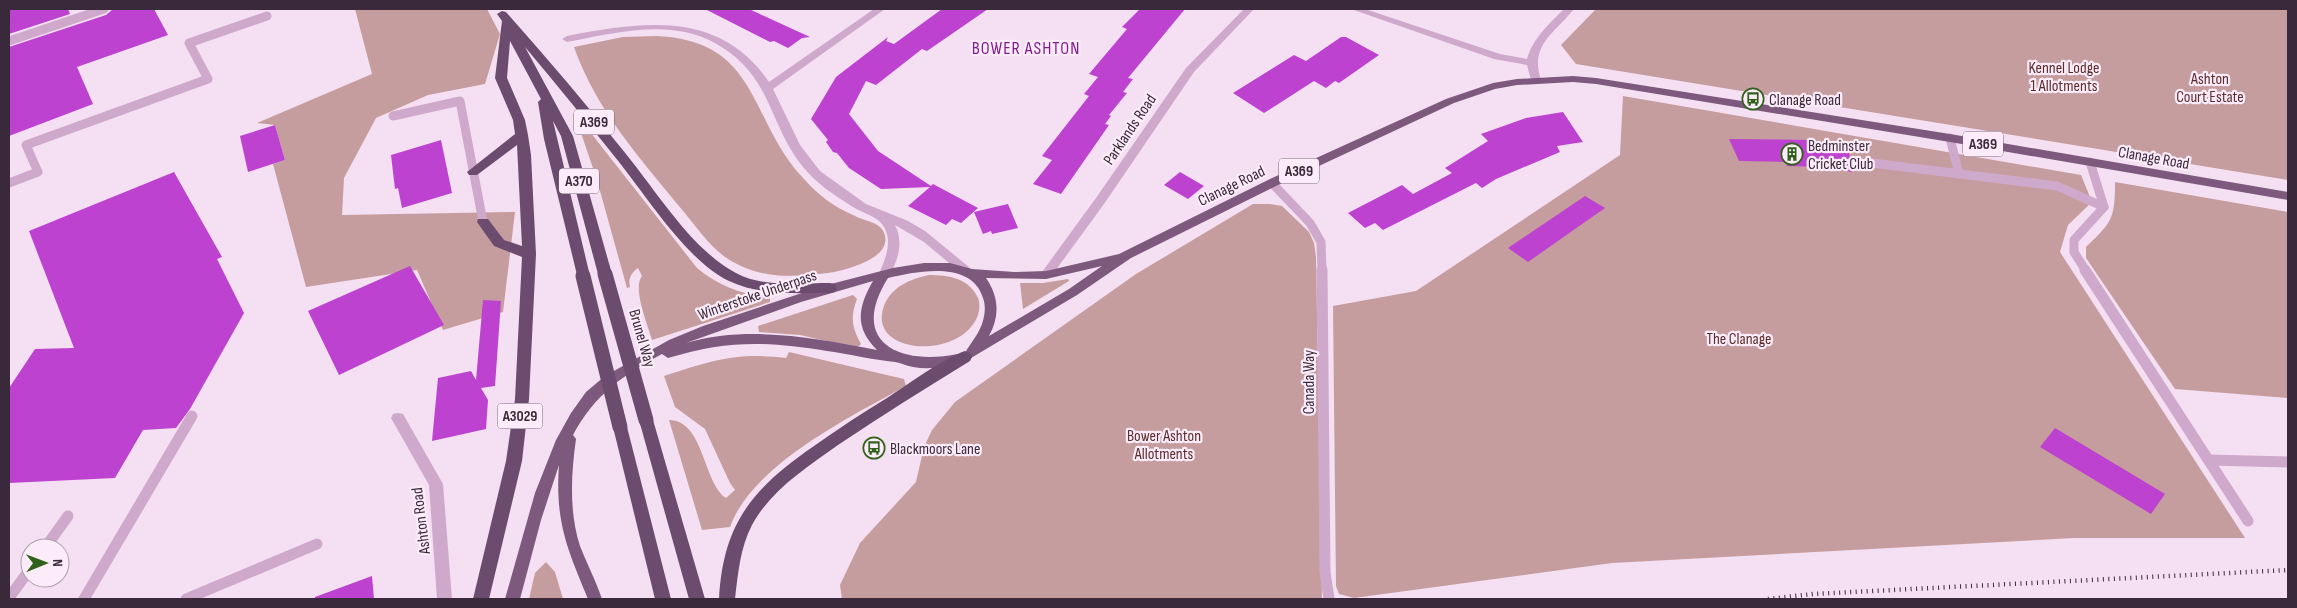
<svg xmlns="http://www.w3.org/2000/svg" width="2297" height="608" font-family="'Sofia Sans Condensed',sans-serif">
<style>
.green{fill:#c69d9e}
.building{fill:#bd42d0}
.lines{fill:none;stroke-linecap:round;stroke-linejoin:round}
.service-far1{stroke:#cfa9cc;stroke-width:9}
.service{stroke:#cfa9cc;stroke-width:11}
.minor{fill:#cfa9cc;fill-rule:evenodd}
.primary{fill:#7d597e;fill-rule:evenodd}
.trunk{fill:#6c4c6e;fill-rule:evenodd}
.rail{stroke:#3a293b;stroke-width:4.5;stroke-dasharray:1 4.5;stroke-linecap:butt}
.trunk-bridge{stroke:#6c4c6e;stroke-width:15}
.labels{text-anchor:middle;stroke-width:4.5;stroke-linejoin:round;paint-order:stroke}
.shield{fill:#fcecf9;stroke:#746474;stroke-width:1}
.shield-label{font-size:15px;font-weight:bold;fill:#3a293b}
.park-label{font-size:16px;fill:#5c2b2b;stroke:#fcecf9}
.poi-label{font-size:16px;fill:#3a293b;stroke:#fcecf9;text-anchor:start}
.street-label{font-size:16px;fill:#3a293b;stroke:#fcecf9}
.neighbourhood-label{font-size:18px;letter-spacing:1px;fill:#821b92;stroke:#fcecf9}
</style>
<rect width="100%" height="100%" fill="#f5dff2"/>
<g class="green">
<path d="M355,9H487L500,34L485,84L428,95L376,118L344,178L342,215L515,212L503,312L443,330L417,270L306,287L273,164L285,160L275,125L257,123L372,74Z"/>
<path d="M1596,9H2288V180L1576,64L1561,45Z"/>
<path d="M657,36C761,41 748,121 804,179C818,195 834,207 853,215C862,220 873,221 880,227C886,233 887,241 883,248C875,262 843,271 828,273C796,277 764,279 735,263C713,252 699,230 684,212C642,161 596,110 574,47L623,37Z"/>
<path d="M1623,96L2081,175L2092,202L2068,225L2060,252L2245,538H2074L1612,563L1354,598L1339,594L1336,586L1333,306L1416,291L1620,155Z"/>
<path d="M583,123L697,268C719,286 741,294 770,298V302L652,340C648,325 632,288 642,276L638,268C631,273 628,279 630,287L627,288L597,180L578,124Z"/>
<path d="M2115,182L2288,212V398L2175,389L2086,258V247C2112,222 2115,219 2115,182Z"/>
<path d="M1253,204H1270L1282,206L1309,232L1314,243L1316,257L1322,599H842L840,585L860,543L916,482L924,447L932,430L955,402L1136,274Z"/>
<path d="M929,275C948,275 969,278 978,298C981,306 979,316 974,323C950,360 867,352 884,306C891,287 910,279 929,275Z"/>
<path d="M1068,279L1069,281L1023,309L1020,283H1043Z"/>
<path d="M853,295L857,299C850,317 852,328 861,344L857,348L800,335L759,332L758,326Z"/>
<path d="M789,352L904,379L906,386C850,417 752,465 730,527L702,530L669,420C704,420 703,483 726,498L735,490L730,483L705,429L675,407L664,376C711,361 736,352 786,358Z"/>
<path d="M546,562L555,572L563,599H529L535,573Z"/>
</g>
<g class="building">
<path d="M9,9H68L70,14L9,34Z"/>
<path d="M113,9H154L168,35L77,67L93,104L9,136V47L106,15Z"/>
<path d="M705,9H749L810,37L802,38L788,48L774,41L770,42Z"/>
<path d="M942,9H988L927,51L922,49L876,85L866,81L849,114L878,151L931,186L933,184L978,208L961,223L952,219L946,225L908,206L930,187L881,189L849,168L837,153L833,152L826,142L828,140L811,119L836,77L888,37L886,41L894,44Z"/>
<path d="M1140,9H1185L1128,78L1133,79L1123,92L1127,93L1109,115L1111,116L1105,124L1109,125L1061,194L1033,184L1052,160L1042,156L1089,96L1084,94L1098,77L1089,74L1127,29L1122,27Z"/>
<path d="M1341,37H1346L1379,55L1339,83L1335,81L1326,88L1314,81L1264,113L1233,93L1294,55L1306,61Z"/>
<path d="M1563,112L1583,142L1557,146L1560,152L1496,179L1482,188L1476,183L1383,230L1375,223L1365,228L1348,213L1402,185L1413,194L1452,173L1445,168L1488,141L1481,134L1526,118Z"/>
<path d="M275,125L285,160L248,172L240,136Z"/>
<path d="M1729,139L1813,140L1848,146L1852,172L1825,167L1787,166L1786,162L1739,161Z"/>
<path d="M441,140L452,193L402,208L398,188L395,189L391,155Z"/>
<path d="M174,172L222,257L217,259L244,313L190,409L176,428L143,430L115,478L9,483V388L35,349L74,348L29,231Z"/>
<path d="M1180,172L1204,186L1188,199L1164,185Z"/>
<path d="M1585,196L1605,208L1528,262L1508,248Z"/>
<path d="M1008,204L1018,228L992,234L991,231L983,234L974,212Z"/>
<path d="M410,266L444,325L339,375L308,311Z"/>
<path d="M483,300L501,301L495,386L481,388L488,400L486,429L432,441L438,378L471,371L476,380Z"/>
<path d="M2055,428L2165,494L2151,514L2040,447Z"/>
<path d="M372,576L374,599H315V597Z"/>
</g>
<g class="lines">
<g class="service-far1">
<path d="M9,41L104,9"/>
<path d="M393,116L460,101L483,222"/>
<path d="M1950,138L1959,174"/>
<path d="M1872,163L2057,186L2104,207"/>
<path d="M9,183L38,172L26,145L208,79L189,43L267,16"/>
<path d="M1272,183L1310,223L1321,242L1322,271"/>
<path d="M2086,271L2074,252V240L2104,207L2090,162"/>
</g>
<g class="service">
<path d="M1322,270L1325,572L1329,599"/>
<path d="M2085,270L2248,521"/>
<path d="M2209,460L2288,462"/>
<path d="M45,548L68,516"/>
<path d="M9,598L30,569"/>
<path d="M84,599L192,416"/>
<path d="M186,599L317,544"/>
</g>
<g class="minor">
<path d="M874,9H885L773,89L800,145L820,171L866,204L908,221L925,231L969,267L971,270L969,273H961L924,242L895,225C904,242 898,260 889,277H881L879,274C885,259 893,242 884,227C878,216 864,214 853,207C835,196 816,183 803,167C767,122 773,76 715,43C670,18 614,33 567,42L562,39L567,36C642,22 719,9 769,82Z"/>
<path d="M1244,9H1254L1194,72L1104,204L1050,278H1042L1040,275L1042,272L1096,198L1186,68Z"/>
<path d="M1351,9H1365L1500,54L1527,59C1533,38 1549,24 1564,9H1574C1555,33 1529,45 1541,80L1536,83L1531,80L1527,65L1494,59Z"/>
<path d="M398,413L403,414L443,484L452,599H437L429,485L391,418L393,414Z"/>
</g>
<path class="primary" d="M1573,76L1596,78L1950,134L2288,192V200L1950,142L1596,84L1573,82L1517,85L1495,89L1454,103L1276,186L1131,258L1077,295L971,358L966,357L965,353C970,344 978,335 982,324C985,315 986,306 983,298C972,260 917,271 888,278C848,342 899,366 958,354L963,355L964,359L963,363C947,367 929,370 913,367C907,366 901,363 895,362C873,360 850,354 827,351C767,341 726,340 668,358L662,354C622,376 595,394 573,435L576,439C571,474 569,512 580,546C587,564 596,581 602,599H588C567,548 555,522 559,465L541,520L520,599H505L535,493L556,440L571,413L586,392L605,376L669,340L703,326L823,286L893,268L924,263H950L972,269L1014,272L1046,271L1119,254L1268,180L1446,99L1493,83L1517,79ZM1102,266L1069,289L989,336C1000,316 999,297 986,278L1046,279ZM873,281C858,307 854,327 877,350C814,338 749,325 686,343L801,302Z"/>
<g class="trunk">
<path d="M502,11L506,12C547,58 587,105 626,154C657,192 692,250 736,273C764,288 800,283 830,283L835,284L837,288L835,292L830,293C796,293 761,296 729,281C688,262 647,197 619,162C588,123 557,85 525,47L573,136L612,274L610,277H600L598,274L561,136L553,121L590,276L588,279H578L544,139L538,102L541,99L510,41L507,78L525,120L528,135L531,155L536,254L529,399L522,461L489,599H473L506,461L515,399L522,257L494,246L477,222L478,219H488L504,240L522,246L517,145L477,175H469L467,172L515,134L513,120L495,78L502,21L497,14Z"/>
<path d="M965,351L970,353L972,357L970,361C926,388 881,416 838,445C806,468 771,490 752,525C740,548 738,574 735,599H719C723,523 753,488 814,446C838,429 862,413 887,398C907,385 944,358 965,351Z"/>
<path d="M646,414L651,416L653,420L705,599H689L639,420L641,416Z"/>
<path d="M620,421L625,423L627,427L671,599H655L613,427L615,423Z"/>
</g>
<path class="rail" d="M1768,599L1813,594L2288,570"/>
<g class="trunk-bridge">
<path d="M605,274L646,420"/>
<path d="M583,276L620,427"/>
</g>
</g>
<defs>
<g id="bus-ring" transform="scale(1.125)"><circle r="9.5" fill="#fcecf9" stroke="#30611a" stroke-width="1.5"/><path d="M-5-6H5V4H4V6H2V4H-2V6H-4V4H-5ZM-3.5-4V0h7V-4ZM-3.5 1.2v1.5H-2V1.2ZM2 1.2v1.5H3.5V1.2Z" fill="#30611a"/></g>
<g id="building-ring" transform="scale(1.125)"><circle r="9.5" fill="#fcecf9" stroke="#30611a" stroke-width="1.5"/><path d="M-4-6H4V6H1V3H-1V6H-4ZM-2.5-4.3h1.7v1.8h-1.7ZM.8-4.3h1.7v1.8H.8ZM-2.5-1h1.7V.8h-1.7ZM.8-1h1.7V.8H.8Z" fill="#30611a"/></g>
</defs>
<g fill-rule="evenodd">
<use href="#bus-ring" x="1753" y="99"/>
<use href="#building-ring" x="1792" y="154"/>
<use href="#bus-ring" x="874" y="448"/>
</g>
<g class="labels">
<g class="shield">
<rect x="574" y="109.5" width="40" height="25" rx="4"/>
<rect x="1963" y="131.5" width="40" height="25" rx="4"/>
<rect x="1279" y="158.5" width="40" height="25" rx="4"/>
<rect x="559" y="168.5" width="40" height="25" rx="4"/>
<rect x="497.5" y="403.5" width="45" height="25" rx="4"/>
</g>
<g class="shield-label">
<text x="594" y="127">A369</text>
<text x="1983" y="149">A369</text>
<text x="1299" y="176">A369</text>
<text x="579" y="186">A370</text>
<text x="520" y="421">A3029</text>
</g>
<g class="park-label">
<text x="2064" y="73">Kennel Lodge<tspan x="2064" dy="18">1 Allotments</tspan></text>
<text x="2210" y="84">Ashton<tspan x="2210" dy="18">Court Estate</tspan></text>
<text x="1739" y="344">The Clanage</text>
<text x="1164" y="441">Bower Ashton<tspan x="1164" dy="18">Allotments</tspan></text>
</g>
<g class="poi-label">
<text x="1769" y="105">Clanage Road</text>
<text x="1808" y="151">Bedminster<tspan x="1808" dy="18">Cricket Club</tspan></text>
<text x="890" y="454">Blackmoors Lane</text>
</g>
<g class="street-label">
<text transform="translate(1129 129) rotate(-56)" y="6">Parklands Road</text>
<text transform="translate(2154 157) rotate(10)" y="6">Clanage Road</text>
<text transform="translate(1231 185) rotate(-26)" y="6">Clanage Road</text>
<text transform="translate(757 294) rotate(-19)" y="6">Winterstoke Underpass</text>
<text transform="translate(643 338) rotate(74)" y="6">Brunel Way</text>
<text transform="translate(1308 382) rotate(-90)" y="6">Canada Way</text>
<text transform="translate(420 521) rotate(-97)" y="6">Ashton Road</text>
</g>
<g class="neighbourhood-label">
<text x="1026" y="54">BOWER ASHTON</text>
</g>
</g>
<rect width="2297" height="608" fill="none" stroke="#3a293b" stroke-width="20"/>
<g transform="translate(45 563) rotate(89)"><circle r="24" fill="#fcecf9" stroke="#ae9ead"/>
<path d="M0-4L9 19L0 12L-9 19Z" fill="#30611a"/>
<text y="-8" font-size="14" font-weight="bold" text-anchor="middle" fill="#3a293b">N</text>
</g>
</svg>
